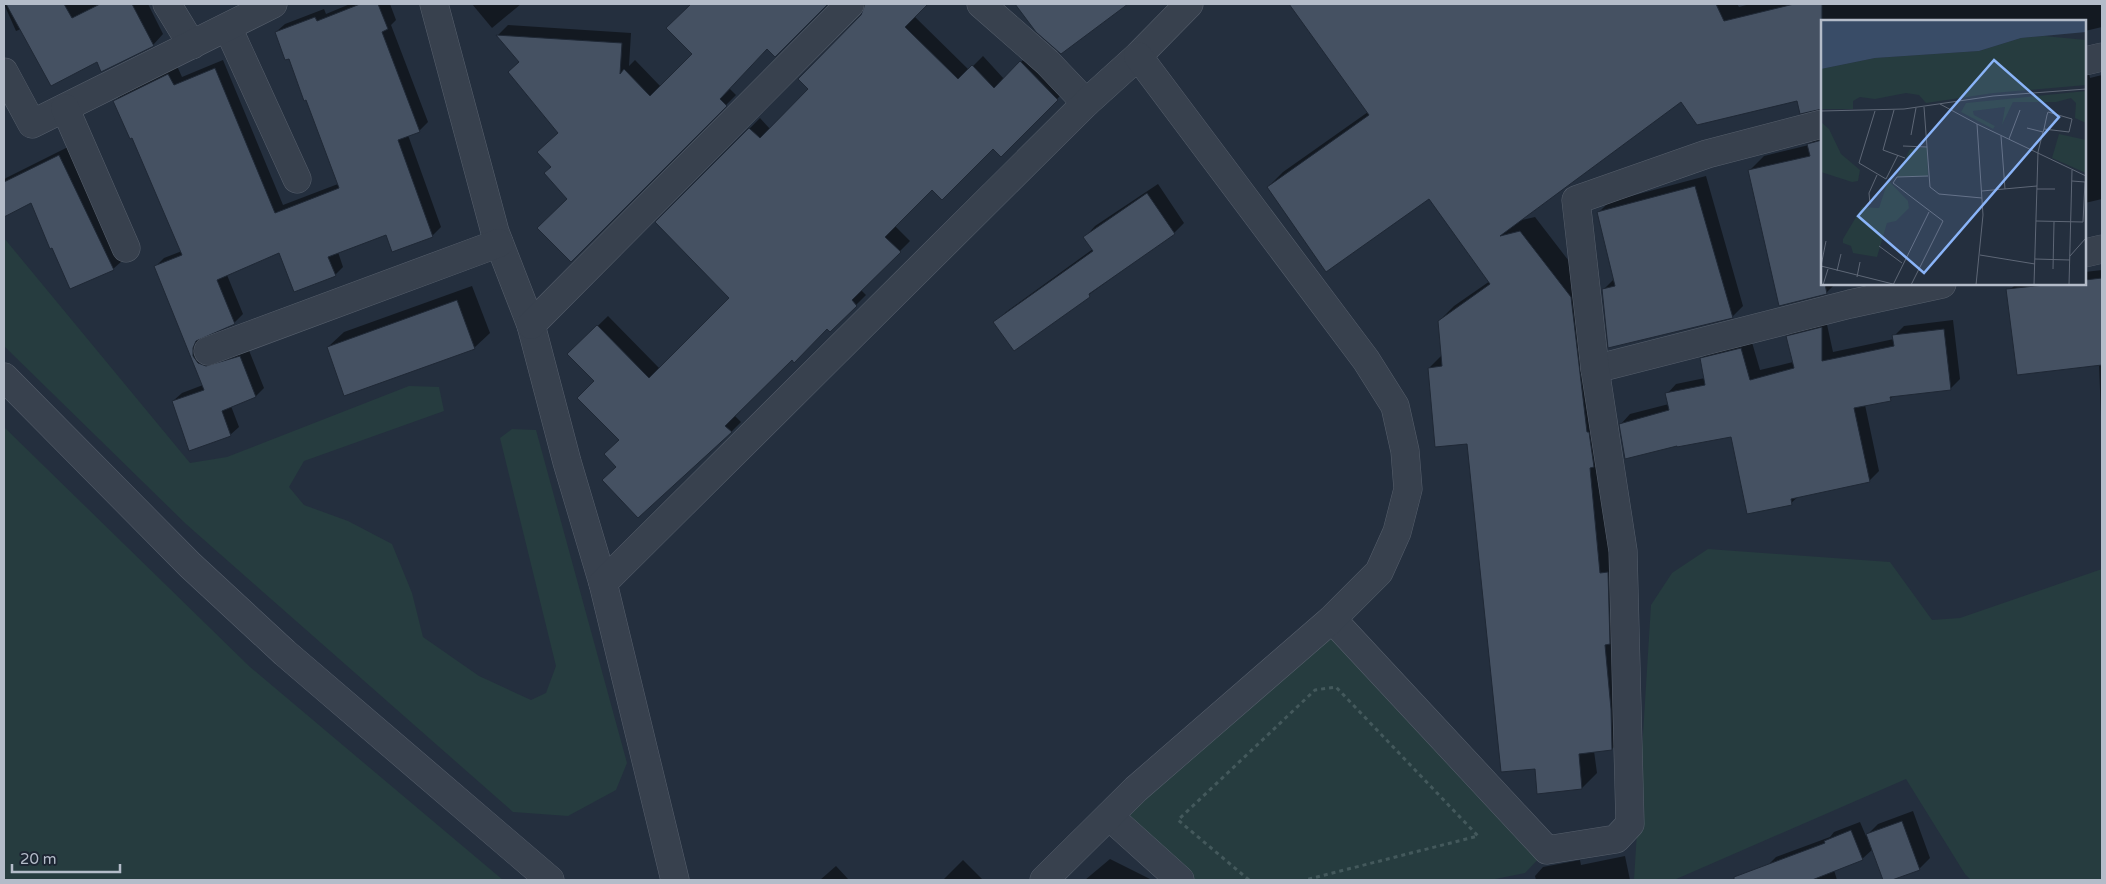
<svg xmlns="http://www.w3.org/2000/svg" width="2106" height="884" font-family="'Varela Round',sans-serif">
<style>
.green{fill:#263c3f}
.shadow{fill:#0007}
.building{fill:#455162;stroke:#1f2835}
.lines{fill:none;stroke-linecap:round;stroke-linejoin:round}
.minor-casing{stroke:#565f6c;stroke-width:29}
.path{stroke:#44595c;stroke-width:3;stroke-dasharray:4 4;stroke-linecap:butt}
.minor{stroke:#38414e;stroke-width:28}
.inset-road{fill:none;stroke:#5e6776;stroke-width:1}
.view{fill:#8ab4f8;fill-opacity:0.15;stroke:#8ab4f8;stroke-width:2.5}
.inset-edge{fill:none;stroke:#b4bcc9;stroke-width:2.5}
</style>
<rect width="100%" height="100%" fill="#242f3e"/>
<g class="green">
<path d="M4,238L190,463L227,457L409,386L439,387L444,411L304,461L289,487L304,505L348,521L392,544L412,593L423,637L479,676L531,700L546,693L556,666L500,438L512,429L536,430L627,763L616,790L568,816L513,812L186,524L4,346Z"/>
<path d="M4,427L250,667L503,880H4Z"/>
<path d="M1708,549L1890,562L1932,620L1960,618L2102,569V880H1971L1965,874L1906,779L1674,880H1634L1651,605L1672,573Z"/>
<path d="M1332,619L1547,850L1525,873L1490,880H1180L1109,816Z"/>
</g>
<g class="shadow">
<path d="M4,4H148L163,34L153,45L97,60L21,29L16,31Z"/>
<path d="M350,4H390L396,20L391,25L428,122L419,131L408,135L441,227L432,236L387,233L338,252L343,267L335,275L280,252L227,275L243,314L234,323L201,338V347L248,348L264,388L256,396L231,406L239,427L230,435L173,401L182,393L203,385L156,266L164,258L182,251L133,136L115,101L123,93L177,66L182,77L223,60L283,205L338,184L307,98L276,32L285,24L324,9L326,14Z"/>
<path d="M472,4H521L492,28Z"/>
<path d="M693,4H827L775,55L767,48L729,88L736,95L571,261L569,199L552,167L559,133L520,61L498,35L508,25L631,33L629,66L635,60L661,87L694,54L668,28Z"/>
<path d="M866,4H926L914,16L969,70L983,56L1004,79L1031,52L1067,89L1001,155L993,147L932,188L895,226L910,241L861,290L866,295L830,331L827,328L792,359L734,415L741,422L731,432L618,466L620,440L595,381L569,354L608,316L660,369L731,298L657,222L760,118L770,129L810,89L862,16Z"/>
<path d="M1017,4H1126L1061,52L1037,31Z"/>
<path d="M1293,4H1737L1739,7L1750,4H2102V27L2085,31V21H1822V108L1798,100H1681L1518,221L1535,217L1585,282L1627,734L1612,749L1594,751L1597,773L1582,788L1536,768L1468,442L1429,368L1442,355L1439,321L1454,306L1490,281L1429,198L1268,187L1283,172L1368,112L1291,5Z"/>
<path d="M2085,57L2090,78L2102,75V199L2085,203Z"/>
<path d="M1822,131V284H1835L1826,293L1749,171L1764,156L1809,145Z"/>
<path d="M68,147L122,261L113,269L53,246L32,201L10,212L4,199V180L6,178Z"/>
<path d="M1706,176L1743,306L1732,317L1603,290L1614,279L1598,213L1609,202Z"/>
<path d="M1158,184L1184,223L1174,233L1014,349L995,322L1006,312L1093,249L1085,237L1095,226Z"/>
<path d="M2102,270V442L2099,364L2008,292L2016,284H2085V272Z"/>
<path d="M472,286L490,333L474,348L328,347L344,332Z"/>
<path d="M1826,320L1833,352L1894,339V336L1904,326L1953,320L1960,379L1950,389L1894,395L1890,399L1865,405L1879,471L1869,481L1799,496L1791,503L1732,435L1621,424L1630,414L1669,404L1667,394L1676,384L1705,378L1701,359L1711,349L1751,339L1760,370L1793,362L1787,337L1797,327Z"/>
<path d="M1913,811L1930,858L1920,868L1885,880L1873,849L1862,859L1834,870L1837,880H1773L1767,866L1776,857L1830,837L1834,832L1860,822L1866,836L1878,824Z"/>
<path d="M1625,856L1630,880H1536L1535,876L1543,867L1580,860L1581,865Z"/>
<path d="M1110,859L1152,880H1085Z"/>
<path d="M963,860L983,880H943Z"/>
<path d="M836,866L849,880H820Z"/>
</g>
<g class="building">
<path d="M6,4H64L72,18L100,4H132L154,46L101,72L97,62L51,86Z"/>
<path d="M360,4H378L388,29L382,32L420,132L398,140L433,237L392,252L386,235L328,257L336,276L294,292L279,253L217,280L235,324L196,341L193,348V356L198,363L206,366L240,356L256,397L222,411L231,436L189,451L172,401L204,390L154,266L182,255L132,138L130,139L113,101L168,74L174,85L215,68L275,213L339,188L306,100L304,101L289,59L285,60L275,32L315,17L317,21Z"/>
<path d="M691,4H828L775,57L767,49L720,99L727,106L571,262L537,228L567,199L544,173L551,167L537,152L558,133L508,72L519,62L496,35L622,43L620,74L624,69L650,96L692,54L666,28Z"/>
<path d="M865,4H928L905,27L958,79L972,65L994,88L1020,61L1058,100L1001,157L993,149L942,200L932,190L885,237L901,252L852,300L857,306L830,332L827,329L794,363L792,360L725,426L732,432L638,518L602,480L616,467L604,454L619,440L577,398L594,381L567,354L597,325L649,378L729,298L655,222L749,128L760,138L808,89L798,79L861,15Z"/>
<path d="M1015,4H1128L1061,54L1036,32Z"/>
<path d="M1289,4H1716L1724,21L1794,4H1822V109L1800,114L1797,101L1697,125L1681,102L1500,236L1520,231L1571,297L1587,432H1589L1594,467L1590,468L1600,573L1608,572L1610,644L1605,645L1611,709L1612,750L1579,754L1582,789L1537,794L1535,769L1501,772L1467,444L1435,447L1428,368L1442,366L1438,321L1490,284L1429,199L1326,272L1267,187L1369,115Z"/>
<path d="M1822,140V284H1825L1827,294L1779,306L1748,170L1810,156L1807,144Z"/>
<path d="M59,155L114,270L70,289L52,248L50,249L31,203L4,217V182Z"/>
<path d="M1695,186L1733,318L1608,348L1602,289L1615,286L1597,212Z"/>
<path d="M1147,193L1175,234L1089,294L1090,297L1014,351L993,322L1093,251L1083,237Z"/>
<path d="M2102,278V365L2017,375L2006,289L2055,284H2085V280Z"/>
<path d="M457,300L475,349L344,396L327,347Z"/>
<path d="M1822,327V361L1894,346L1892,335L1944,329L1951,390L1890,397L1891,401L1854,408L1870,482L1791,499L1792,505L1747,514L1731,437L1677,447V446L1625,459L1619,424L1669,410L1665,393L1705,385L1700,358L1741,348L1750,380L1794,368L1786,336Z"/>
<path d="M1902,821L1920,870L1892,880H1883L1866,834Z"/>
<path d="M1851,830L1863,860L1812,880H1734V877L1825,843L1824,841Z"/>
</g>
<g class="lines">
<g class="minor-casing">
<g id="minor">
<path d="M167,4L192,45"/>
<path d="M434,4L495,232L531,325L567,462L603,583"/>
<path d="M981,4L1047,62L1086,103"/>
<path d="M228,28L297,179"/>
<path d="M2085,61L2102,57"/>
<path d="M4,72L32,124L273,4"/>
<path d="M65,108L126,248"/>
<path d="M2085,253L2102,249"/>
<path d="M531,325L850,4"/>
<path d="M208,351L499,243"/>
<path d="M1595,369L1850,304L1942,284"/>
<path d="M4,377L190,565L285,653L550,880"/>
<path d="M1332,619L1547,850L1616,839L1630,824L1623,551L1595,369L1576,200L1707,154L1822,124"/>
<path d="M1109,816L1180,880"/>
<path d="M675,880L603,583L1086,103L1138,56L1189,4"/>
<path d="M1044,880L1136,789L1332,619L1379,572L1397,532L1408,489L1405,451L1395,406L1366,360L1138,56"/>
</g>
</g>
<path class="path" d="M1249,880L1178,820L1315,690L1336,687L1478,836L1305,880"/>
<use href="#minor" class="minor"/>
</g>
<g transform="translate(1821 20)">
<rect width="265" height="265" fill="#242f3e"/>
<path d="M223,16L265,20V65L173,73L105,83L98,75L85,73L54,79L39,77L32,81V89H0V49L54,38L158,31L200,18ZM265,71V103L254,98L255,83L250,78L235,82H192L181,105L184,87L152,91L153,95L174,106L172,109L140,92L145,83ZM0,102L8,109L20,134L39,150L37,161L31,162L0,152ZM238,114L265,120V153L231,138ZM106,127L107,156L76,157L89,129ZM67,160L87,181L88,188L75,201L66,203L56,237L32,233L30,226L22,223V219L41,187L58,188Z" fill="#263c3f"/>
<path d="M0,0H265V12L200,18L158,31L54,38L0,49Z" fill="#394c67"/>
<path class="inset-road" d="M119,84L156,104L162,195L155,265M103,87L109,167L118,174L161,178M73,90L62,130L84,138M0,91L83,89L172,76L265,69M54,91L38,143L65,159L77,135M156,104L265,156M206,108L222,112M90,115L95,88M180,116L184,169M188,119L199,90M82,126L106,127M216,169H234M161,171L216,166M49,184L48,173L56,155M215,201L262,202L264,162L251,161M58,226L81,243M159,235L214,244M249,236L265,218M214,239L249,240M0,246L76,265M0,246L5,221M232,249L233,202M16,251L20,234M36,257L39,242M2,265L7,249M72,265L108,192M90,265L122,201L72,163L76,157L107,156M213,265L217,132L222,112L223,109L226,95L227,92L251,99L248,112L223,109M248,265L251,150"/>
<path class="view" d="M173,40L238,97L103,253L37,196Z"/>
<rect width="265" height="265" class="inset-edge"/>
</g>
<rect width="2106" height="884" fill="none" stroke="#b4bcc9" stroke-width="10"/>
<path d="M12 864v8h108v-8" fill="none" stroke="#b4bcc9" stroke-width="2.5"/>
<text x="20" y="864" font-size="15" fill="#b4bcc9" stroke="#1d2633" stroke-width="4" paint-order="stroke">20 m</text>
</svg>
